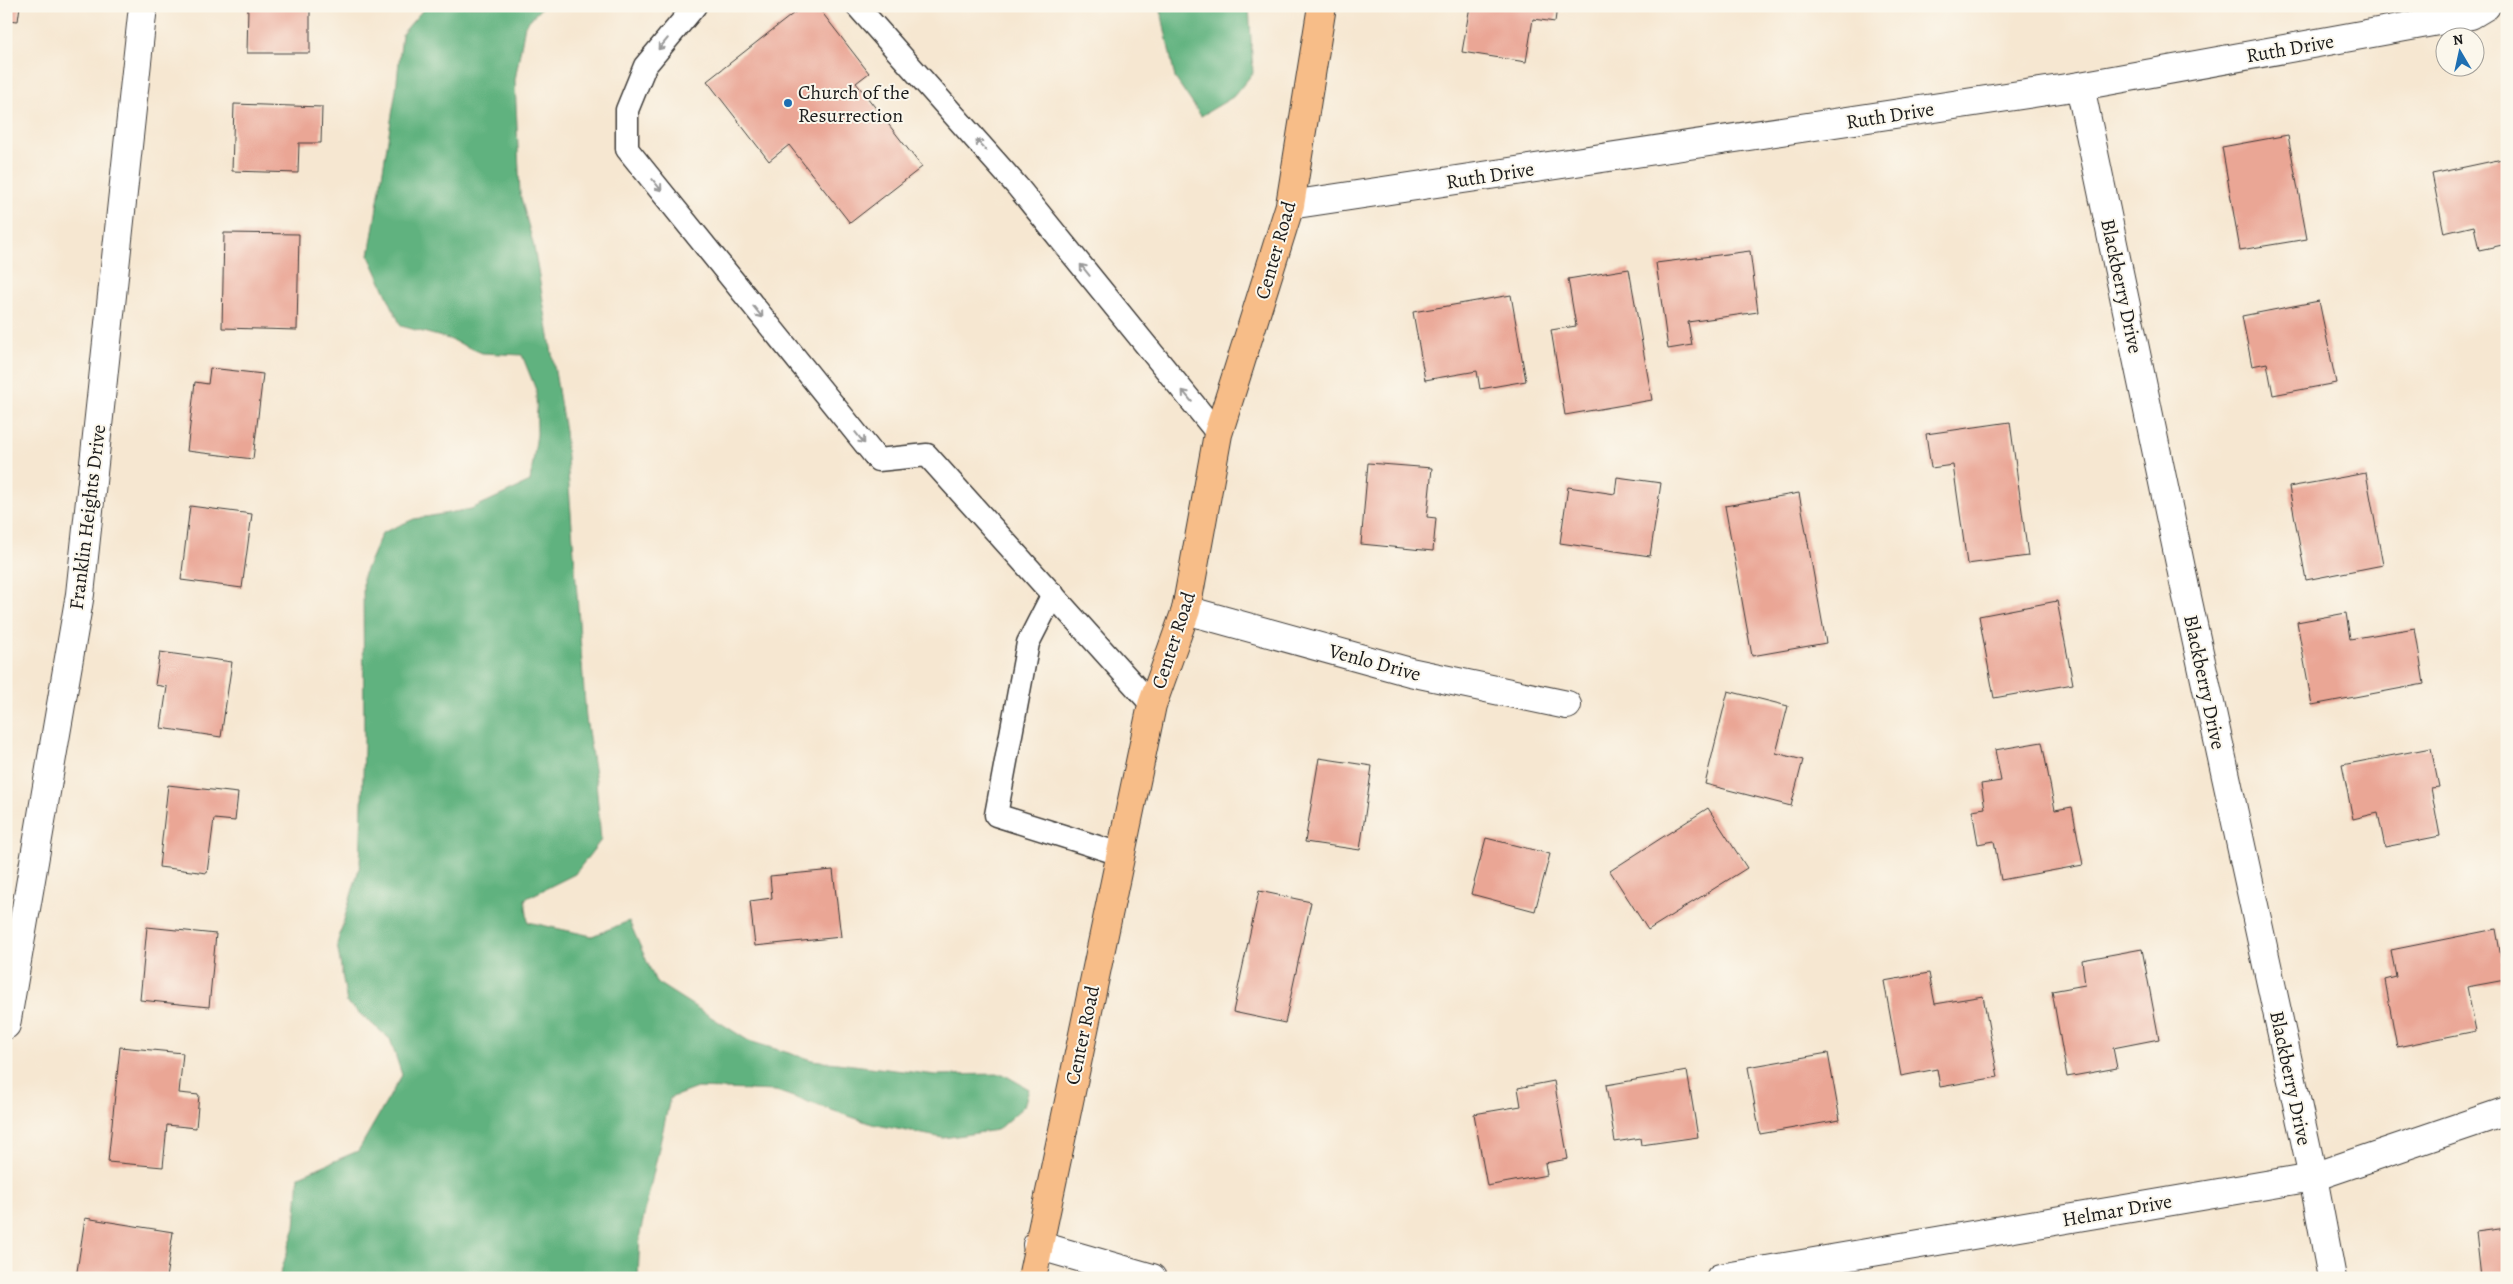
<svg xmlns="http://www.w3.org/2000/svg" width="2513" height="1284" font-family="Alegreya,serif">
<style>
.forest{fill:#61b27f;stroke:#3e674e}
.building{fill:#eaa695}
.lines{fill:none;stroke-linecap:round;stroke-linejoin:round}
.service-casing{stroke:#3d3a37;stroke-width:25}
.minor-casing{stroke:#3d3a37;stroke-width:30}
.primary-casing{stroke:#3d3a37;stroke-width:30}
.service{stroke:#fff;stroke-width:22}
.minor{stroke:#fff;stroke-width:28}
.primary{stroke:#f7bd88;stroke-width:28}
.oneway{stroke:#999}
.poi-dot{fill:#1f6fb2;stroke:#fbf7ec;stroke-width:2}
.labels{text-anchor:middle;stroke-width:4;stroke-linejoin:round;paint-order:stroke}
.street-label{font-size:20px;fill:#1c1c1c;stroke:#fbf7ec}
.poi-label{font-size:20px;fill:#1c1c1c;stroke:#fbf7ec;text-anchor:start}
</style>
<rect width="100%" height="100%" fill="#fbf7ec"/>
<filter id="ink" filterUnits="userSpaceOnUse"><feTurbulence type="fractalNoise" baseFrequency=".02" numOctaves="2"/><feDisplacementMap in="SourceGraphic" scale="10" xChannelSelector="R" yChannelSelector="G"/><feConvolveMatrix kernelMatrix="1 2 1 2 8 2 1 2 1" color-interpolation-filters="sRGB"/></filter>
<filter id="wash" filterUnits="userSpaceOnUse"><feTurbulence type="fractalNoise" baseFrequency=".0096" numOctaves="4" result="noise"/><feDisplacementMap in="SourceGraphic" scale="20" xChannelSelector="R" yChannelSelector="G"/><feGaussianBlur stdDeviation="1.12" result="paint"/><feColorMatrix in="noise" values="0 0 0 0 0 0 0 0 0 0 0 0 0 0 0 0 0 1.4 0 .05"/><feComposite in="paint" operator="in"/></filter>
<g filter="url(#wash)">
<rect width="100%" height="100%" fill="#f6e7d1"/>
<g class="forest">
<path d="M426,6H543L525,25L515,80L520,194L534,247L565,431L586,718L596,781L601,840L575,874L525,899L528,922L592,936L629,921L656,982L749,1041L812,1060L936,1075L1003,1074L1029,1089L1024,1106L997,1130L943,1138L872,1124L776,1091L697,1088L670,1098L640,1234L638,1278H279L295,1227L299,1176L358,1151L402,1075L390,1039L347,1003L337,944L360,865L364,746L363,576L382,533L414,519L471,509L530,482L537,434L536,390L522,355L482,353L449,339L401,326L369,256L396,90L402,34Z"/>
<path d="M1160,6H1249L1253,73L1233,97L1201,116L1175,78Z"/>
</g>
<g id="blocks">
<g class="building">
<path d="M6,6H20L18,21L6,20Z"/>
<path d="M248,6H310V53H247Z"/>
<path d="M803,6H817L869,73L856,83L922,167L850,223L789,145L769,161L707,81Z"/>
<path d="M1470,6H1557L1555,22L1533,19L1526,62L1462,52Z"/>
<path d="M234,104L322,107L321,143H299L298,173L232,171Z"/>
<path d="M2288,135L2307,239L2240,250L2222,147Z"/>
<path d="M2507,158V244L2479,250L2474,226L2444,233L2432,174Z"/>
<path d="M224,233L299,234L297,330L222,328Z"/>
<path d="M1750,251L1758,312L1688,322L1692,345L1668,349L1656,263Z"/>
<path d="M1629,269L1652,400L1565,415L1551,330L1576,326L1568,279Z"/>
<path d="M1511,295L1526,381L1480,389L1477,371L1425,380L1413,312Z"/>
<path d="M2319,301L2336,383L2273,395L2267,363L2252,366L2242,316Z"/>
<path d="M210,368L263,374L253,459L187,451L195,382L208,384Z"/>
<path d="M2010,422L2028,556L1967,564L1953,465L1931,468L1926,434Z"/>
<path d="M1368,463L1432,468L1427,517L1436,518L1433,551L1361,544Z"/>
<path d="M2366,473L2383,565L2306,580L2289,487Z"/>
<path d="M1617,477L1661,483L1650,556L1560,543L1568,487L1615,494Z"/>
<path d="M1799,493L1826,643L1752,656L1725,506Z"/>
<path d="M190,506L252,514L242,588L181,580Z"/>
<path d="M2057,601L2073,684L1994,698L1979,616Z"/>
<path d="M2346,613L2350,639L2415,628L2424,684L2312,705L2297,622Z"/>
<path d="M160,652L232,662L221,737L161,728L167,687L155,685Z"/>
<path d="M1728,691L1788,706L1776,753L1803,760L1791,806L1705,784Z"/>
<path d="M2042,742L2055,810L2072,807L2083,865L2001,880L1994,841L1978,844L1972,810L1985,808L1981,784L2001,781L1995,750Z"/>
<path d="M2431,748L2439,787L2431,788L2440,836L2385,847L2378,813L2353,819L2342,765Z"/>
<path d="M1319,758L1372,766L1360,850L1305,842Z"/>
<path d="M168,785L238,793L235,821L214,819L207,873L159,867Z"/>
<path d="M1708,808L1747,868L1648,930L1610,871Z"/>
<path d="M1486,838L1550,854L1535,911L1471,894Z"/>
<path d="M833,870L841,937L755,946L750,901L772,898L770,876Z"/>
<path d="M1259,891L1311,902L1285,1023L1233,1012Z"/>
<path d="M147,927L216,934L209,1007L140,1000Z"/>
<path d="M2496,929L2505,980L2467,987L2476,1031L2397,1047L2385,980L2396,977L2391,950Z"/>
<path d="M2142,949L2159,1039L2113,1048L2117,1068L2067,1077L2052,991L2085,985L2082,960Z"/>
<path d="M1929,973L1935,1004L1983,996L1998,1077L1940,1087L1937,1069L1901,1076L1884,981Z"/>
<path d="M120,1047L183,1053L179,1093L199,1095L196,1128L167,1125L163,1167L108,1162Z"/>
<path d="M1828,1053L1840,1120L1760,1134L1748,1067Z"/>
<path d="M1687,1071L1698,1137L1641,1145L1640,1138L1615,1142L1606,1085Z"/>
<path d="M1554,1081L1568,1159L1545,1163L1547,1175L1487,1186L1474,1114L1521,1106L1518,1088Z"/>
<path d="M85,1218L173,1232L166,1278H76Z"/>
<path d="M2507,1228V1278H2481L2476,1232Z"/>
</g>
</g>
</g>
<g filter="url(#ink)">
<use href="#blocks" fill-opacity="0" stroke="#3d3a37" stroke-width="1"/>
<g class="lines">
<g class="service-casing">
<g id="service">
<path d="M695,6L645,66L627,110V149L878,460L927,455L1152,705"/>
<path d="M857,6L1017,186L1218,434"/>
<path d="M1053,594L1028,643L996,815L1120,854"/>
</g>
</g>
<g class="minor-casing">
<g id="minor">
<path d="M2080,86L2187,597L2313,1177L2332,1278"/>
<path d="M1290,205L2080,86L2471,15L2486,6"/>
<path d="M1186,610L1410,672L1567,705"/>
<path d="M6,1025L80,594L143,6"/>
<path d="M1037,1245L1152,1278"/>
<path d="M1720,1278L2313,1177L2507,1111"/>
</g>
</g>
<g class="primary-casing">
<path id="primary" d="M1032,1278L1152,705L1186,610L1218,434L1290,205L1322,6"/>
</g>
<use href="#service" class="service"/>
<use href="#minor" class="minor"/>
<use href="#primary" class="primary"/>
</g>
<defs><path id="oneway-shaft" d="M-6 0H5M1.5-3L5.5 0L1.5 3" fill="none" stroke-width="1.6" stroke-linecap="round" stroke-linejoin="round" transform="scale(1.25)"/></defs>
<g class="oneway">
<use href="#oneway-shaft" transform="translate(663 44) rotate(130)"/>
<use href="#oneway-shaft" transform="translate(981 145) rotate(-132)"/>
<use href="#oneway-shaft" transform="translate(657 185) rotate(51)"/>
<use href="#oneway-shaft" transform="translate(1085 270) rotate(-129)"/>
<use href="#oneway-shaft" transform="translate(758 312) rotate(51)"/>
<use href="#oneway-shaft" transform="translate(1187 396) rotate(-130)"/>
<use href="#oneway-shaft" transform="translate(860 438) rotate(51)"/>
</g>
</g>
<circle class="poi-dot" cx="788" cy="103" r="5"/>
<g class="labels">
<g class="street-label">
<text transform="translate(2290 48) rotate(-10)" y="7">Ruth Drive</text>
<text transform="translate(1890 115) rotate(-9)" y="7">Ruth Drive</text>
<text transform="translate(1490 175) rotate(-9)" y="7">Ruth Drive</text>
<text transform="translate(1275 250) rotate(-74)" y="7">Center Road</text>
<text transform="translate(2122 286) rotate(78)" y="7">Blackberry Drive</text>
<text transform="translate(87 517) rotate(-83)" y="7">Franklin Heights Drive</text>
<text transform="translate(1173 640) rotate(-72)" y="7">Center Road</text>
<text transform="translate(1375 662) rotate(15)" y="7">Venlo Drive</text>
<text transform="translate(2205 682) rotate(78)" y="7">Blackberry Drive</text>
<text transform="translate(1082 1035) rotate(-78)" y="7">Center Road</text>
<text transform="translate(2291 1078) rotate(78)" y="7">Blackberry Drive</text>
<text transform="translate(2117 1210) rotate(-10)" y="7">Helmar Drive</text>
</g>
<g class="poi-label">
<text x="798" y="99">Church of the<tspan x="798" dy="23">Resurrection</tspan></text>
</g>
</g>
<rect width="2513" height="1284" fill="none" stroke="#fbf7ec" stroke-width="25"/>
<g transform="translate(2460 52) rotate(351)"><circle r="24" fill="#fbf7ec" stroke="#a29f99"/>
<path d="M0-4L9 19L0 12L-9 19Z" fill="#1f6fb2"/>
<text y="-8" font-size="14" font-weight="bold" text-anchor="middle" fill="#1c1c1c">N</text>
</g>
</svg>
